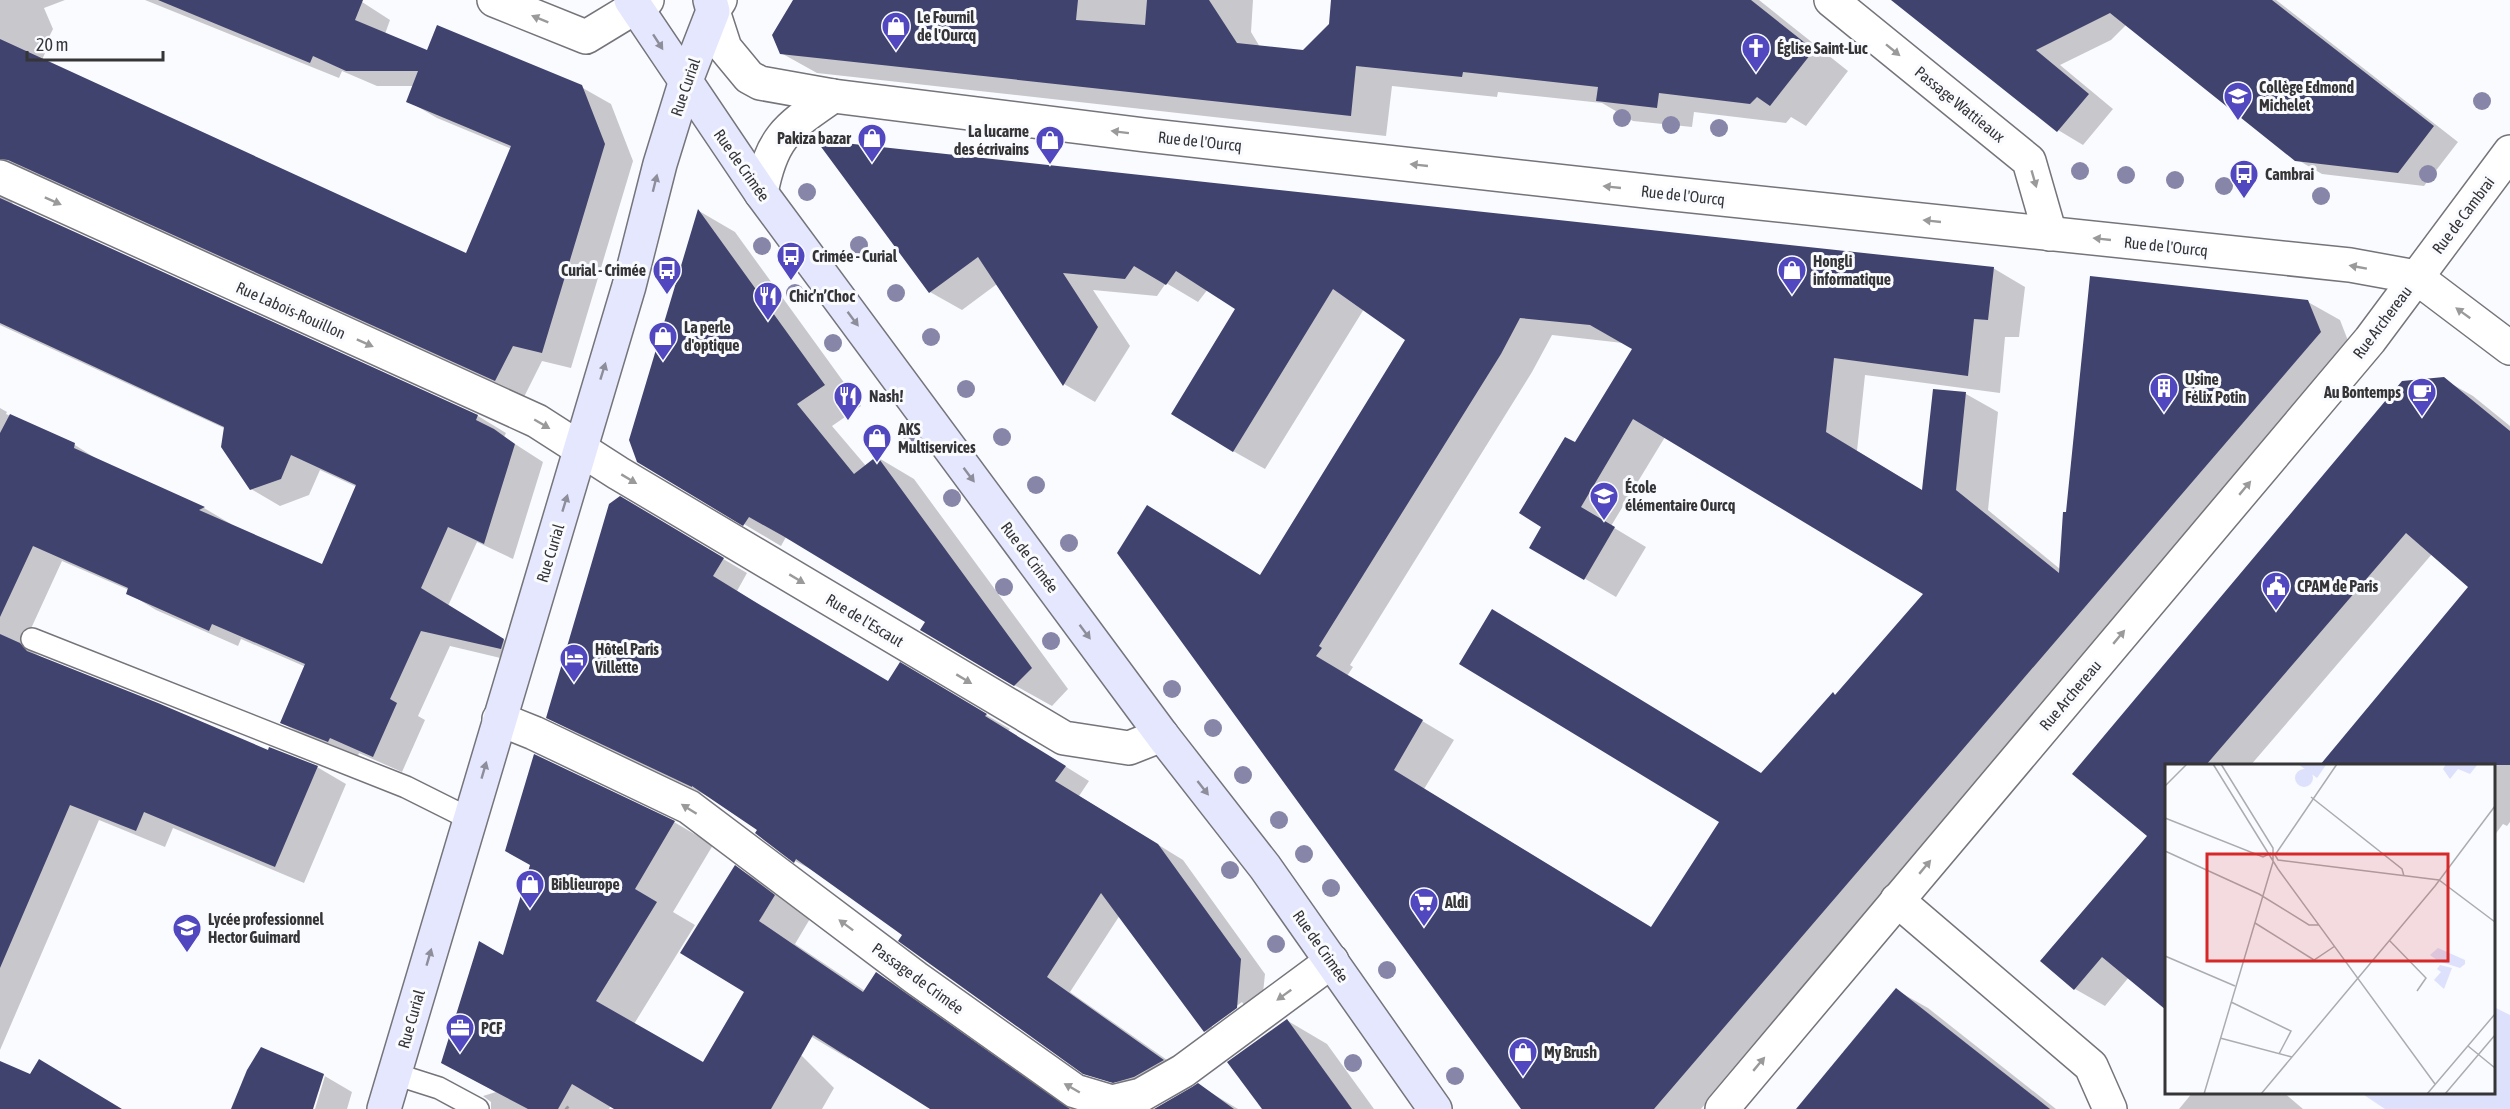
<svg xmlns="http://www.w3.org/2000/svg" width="2510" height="1109" font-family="'Asap Condensed',sans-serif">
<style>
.green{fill:#dee1fb}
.shadow{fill:#0003;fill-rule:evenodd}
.building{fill:#41436f;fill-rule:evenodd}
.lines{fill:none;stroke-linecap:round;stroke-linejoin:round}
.lane-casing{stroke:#74747a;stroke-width:24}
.street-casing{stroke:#74747a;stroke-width:36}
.secondary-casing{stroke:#74747a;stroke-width:36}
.path{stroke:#949598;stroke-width:4;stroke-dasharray:3 4.5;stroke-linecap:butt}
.lane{stroke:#fff;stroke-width:21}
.street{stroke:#fff;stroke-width:33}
.secondary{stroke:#e5e7fe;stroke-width:33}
.tree{fill:#8786a9}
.oneway{fill:#9a9a9b}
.oneway2{fill:#8d8e9a}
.labels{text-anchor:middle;stroke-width:6;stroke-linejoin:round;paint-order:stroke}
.poi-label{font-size:16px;font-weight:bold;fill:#353537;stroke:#fafbff;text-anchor:start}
.street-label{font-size:16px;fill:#353537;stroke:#fafbff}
.inset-road{fill:none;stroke:#abacaf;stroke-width:1.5}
.view{fill:#d62828;fill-opacity:0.15;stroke:#d62828;stroke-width:3}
.inset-edge{fill:none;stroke:#353537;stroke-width:3}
</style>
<rect width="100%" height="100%" fill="#fafbff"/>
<path class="green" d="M2494,1007L2510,1015V1109H2385L2361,1093L2494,1092Z"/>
<g class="shadow">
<path d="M0,0H65L44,8L53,29L42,51L45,53L42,60L467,255L512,149L437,118L408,101L414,86H377L342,71L339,78L145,0H359L390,20L385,34L428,52L581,87L611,104L633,161L571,368L542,361L524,397L38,176L28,174L10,196L13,205L478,416L506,433L504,437L543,462L513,559L477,542L448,606L532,657L530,665L450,646L418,716L425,720L402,772L359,753L357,758L310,739L282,723L306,667L241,639L238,646L156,610L128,593L129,590L62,561L23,646L48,661L269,752L270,749L317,767L346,784L304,883L173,828L165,847L99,820L0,1050V408L7,412L6,414L75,445L103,463L204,508L231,524L230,525L323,566L357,487L320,470L309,495L280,506L251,489L226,429L0,325Z"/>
<path d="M795,0H1253L1251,32L1260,47L1304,51L1330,24L1333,0H1759L1848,71L1806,126L1791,117L1786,123L1694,112L1692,127L1633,121L1602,103L1498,92L1497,97L1392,86L1386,136L817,73L781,53Z"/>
<path d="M1893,0H2276L2458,142L2424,186L2322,174L2296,159L2126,25L2111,40L2060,65L2113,109L2083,145L2058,130Z"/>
<path d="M820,142L1993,268L2025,287L2019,337H2005L2000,393L1865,375L1857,451L1923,491L1934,390L1966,394L1998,412L1988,510L2060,569L2067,514L2308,302L2340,320L2352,351L1701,1109H1523L1261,576L1407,340L1364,309L1265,469L1233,451L1237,308L1208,289L1198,302L1166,283L1157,296L1093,290L1130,346L1095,402L1064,384L997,284L962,310L930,292ZM1552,335L1623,343L1634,349L1576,444L1543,527L1531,547L1616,597L1646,547L1611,526L1665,437L1925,593L1837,696L1762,774L1652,928L1424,789L1454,740L1347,676L1353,667L1350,665L1532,372Z"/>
<path d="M699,211L735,232L861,406L832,426L866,466L877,457L914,479L1068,689L1052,706L1014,685L927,621L786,537L781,546L638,461Z"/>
<path d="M2443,379L2473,396L2510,426V822L2507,826L2503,824L2494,836V766H2322L2470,587L2432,554L2250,766H2166V1009L2129,977L2105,1006L2075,989L2042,961L2149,836L2074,774Z"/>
<path d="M620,498L747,573L737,591L777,616L889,683L900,664L1010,729L1008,731L1089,781L1079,796L1183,860L1265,974L1260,1022L1230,1045L1205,1031L1120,915L1070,992L1187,1074L1159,1091L1138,1096L1109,1087L1095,1079L1119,1086L1120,1083L1084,1073L900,940L904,935L820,874L795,861L757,833L759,829L716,800L572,731L547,717L611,505ZM1242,1002L1244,1005L1212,1028V1024Z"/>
<path d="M535,756L674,822L713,845L673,912L695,925L634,1024L703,1064L775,1029L834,1088L822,1109H617L611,1105L609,1109H491V1102L483,1096L496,1092L443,1063L504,957L532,864Z"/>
<path d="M735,867L772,888L811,917L795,944L865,991L877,974L914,995L1073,1109H933L851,1055L849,1059L743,996L746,991Z"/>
<path d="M1896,990L1928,1008L2056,1109H1799Z"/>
<path d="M1288,1021L1327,1044L1374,1109H1263Z"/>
<path d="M323,1075L352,1092L347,1109H315L325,1076H321L312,1109H232Z"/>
<path d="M1198,1085L1238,1109H1157Z"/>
<path d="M2193,1092H2283L2303,1109H2179Z"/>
</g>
<g class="building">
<path d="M158,0H363L355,20L427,50L437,25L582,85L605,144L542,353L513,346L495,381L8,160L0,159V39L466,253L511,146L406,102L418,71H346L313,56L310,63Z"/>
<path d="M793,0H1078L1076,20L1145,25L1147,0H1209L1237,43L1303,50L1329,24L1331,0H1751L1814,50L1770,106L1757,97L1750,104L1659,93L1657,108L1596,101L1598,87L1463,72L1462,77L1356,66L1351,116L780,54L772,35Z"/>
<path d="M1891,0H2272L2434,126L2398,173L2295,161L2110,13L2036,50L2089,94L2057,132Z"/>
<path d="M816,140L1994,267L1988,320L1974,319L1968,376L1834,358L1826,432L1922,490L1933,389L1966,392L1956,490L2059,573L2063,512H2066L2090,276L2308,300L2321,332L1654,1109H1521L1117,553L1147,505L1260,575L1405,340L1333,289L1233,452L1171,414L1235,309L1176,271L1166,285L1134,266L1125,279L1063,273L1098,327L1063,386L978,257L929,293ZM1520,318L1590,325L1632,349L1575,442L1565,437L1519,513L1541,527L1529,548L1584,580L1615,527L1581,507L1633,419L1923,594L1835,695L1833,692L1761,773L1492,609L1459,664L1719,822L1651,927L1394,770L1423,720L1316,656L1322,648L1319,646L1501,354Z"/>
<path d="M0,198L478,415L476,420L494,429L515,444L484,544L448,527L421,588L504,639L501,649L421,631L390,699L397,703L373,757L330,738L328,742L280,723L305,664L212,624L209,631L126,594L128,588L33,546L0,617V433L10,414L75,443L74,448L205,507L199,510L322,564L356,485L291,455L281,479L250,490L221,447L224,427L0,323Z"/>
<path d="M698,209L825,385L797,404L854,474L877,456L1032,668L1014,686L920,630L925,622L783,536L749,517L743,526L637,462L629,440Z"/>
<path d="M2444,377L2510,431V765H2320L2468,587L2406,533L2206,765H2166V1010L2102,957L2074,990L2040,961L2147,836L2072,774L2402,381Z"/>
<path d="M620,496L724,558L713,576L752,600L888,681L900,662L987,714L985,716L1066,766L1055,781L1158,844L1241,959L1237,1008L1204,1032L1101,893L1047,977L1164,1060L1134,1077L1113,1083L1083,1074L898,941L902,935L796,859L794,863L755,833L757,830L692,786V787L546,718L609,504Z"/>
<path d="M0,634L20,643L27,651L158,703L268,750L269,747L318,766L275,867L144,812L136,831L70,805L0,968Z"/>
<path d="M534,754L675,821L635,889L657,902L596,1001L703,1062L744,992L680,953L735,865L775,895L759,921L863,992L876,972L1070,1109H930L813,1035L771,1109H614L572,1084L558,1109H528L441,1063L479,941L503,955L530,865L505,851Z"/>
<path d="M1896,988L2050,1109H1796Z"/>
<path d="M1287,1019L1352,1109H1262L1227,1062Z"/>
<path d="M261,1047L324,1074L313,1109H231L247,1070Z"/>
<path d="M39,1059L122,1109H0V1061L30,1074Z"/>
<path d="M1198,1083L1234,1109H1154L1192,1087Z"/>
</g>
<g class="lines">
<g class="lane-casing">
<g id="lane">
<path d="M32,639L406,787L470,819"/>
<path d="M395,1074L439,1088L478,1109"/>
</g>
</g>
<g class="street-casing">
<g id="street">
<path d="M494,0L586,37L647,0"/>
<path d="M720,0L713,11L725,48L749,77L760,83L833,96L1145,135L1655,192L2350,265L2416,277L2510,348"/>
<path d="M1831,0L2029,161L2050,234"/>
<path d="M0,177L537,421L618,473L1064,738L1129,748L1162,735"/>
<path d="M761,193C772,136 787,128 833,96"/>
<path d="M499,719L534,733L689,807L916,978L1075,1091L1112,1102L1141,1095L1183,1071L1332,961"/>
<path d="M1897,900L2091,1066L2110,1109"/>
<path d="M1722,1109L2370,340L2510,152"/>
</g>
</g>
<g class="secondary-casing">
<g id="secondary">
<path d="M631,0L761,193L1162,735L1265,867L1435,1109"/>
<path d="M384,1109L629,286L660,164L685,83L713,11L710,0"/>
</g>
</g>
<path class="path" d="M566,1107L568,1109"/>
<use href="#lane" class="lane"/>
<use href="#street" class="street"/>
<use href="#secondary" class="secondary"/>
</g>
<g class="tree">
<circle cx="2482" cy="101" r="9"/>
<circle cx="1622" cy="118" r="9"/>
<circle cx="1671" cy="125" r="9"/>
<circle cx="1719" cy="128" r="9"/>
<circle cx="2080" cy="171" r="9"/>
<circle cx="2428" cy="174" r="9"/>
<circle cx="2126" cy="175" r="9"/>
<circle cx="2175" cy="180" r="9"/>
<circle cx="2224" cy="186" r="9"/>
<circle cx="807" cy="192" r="9"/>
<circle cx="2321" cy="196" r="9"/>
<circle cx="859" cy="245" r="9"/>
<circle cx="762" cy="246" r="9"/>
<circle cx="795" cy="293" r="9"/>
<circle cx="896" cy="293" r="9"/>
<circle cx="931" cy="337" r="9"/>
<circle cx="833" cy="343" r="9"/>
<circle cx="966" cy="389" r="9"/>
<circle cx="1002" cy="437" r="9"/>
<circle cx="912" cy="442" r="9"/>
<circle cx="1036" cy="485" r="9"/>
<circle cx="952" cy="498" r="9"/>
<circle cx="1069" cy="543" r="9"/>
<circle cx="1004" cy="587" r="9"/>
<circle cx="1051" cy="641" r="9"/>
<circle cx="1172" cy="689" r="9"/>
<circle cx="1213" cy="728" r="9"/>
<circle cx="1243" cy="775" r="9"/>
<circle cx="1279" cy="820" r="9"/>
<circle cx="1304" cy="854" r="9"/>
<circle cx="1230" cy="870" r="9"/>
<circle cx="1331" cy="888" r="9"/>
<circle cx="1276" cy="944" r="9"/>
<circle cx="1387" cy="970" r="9"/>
<circle cx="1353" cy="1063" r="9"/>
<circle cx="1455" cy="1076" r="9"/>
</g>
<defs><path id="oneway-solid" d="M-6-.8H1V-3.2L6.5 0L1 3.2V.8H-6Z" transform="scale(1.5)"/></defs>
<g class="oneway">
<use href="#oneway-solid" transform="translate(540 19) rotate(-158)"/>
<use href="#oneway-solid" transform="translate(1893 50) rotate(39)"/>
<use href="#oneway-solid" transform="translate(1120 132) rotate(-173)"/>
<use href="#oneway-solid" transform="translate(1419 165) rotate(-174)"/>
<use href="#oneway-solid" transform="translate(2034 179) rotate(74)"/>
<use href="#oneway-solid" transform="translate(1612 187) rotate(-174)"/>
<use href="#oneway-solid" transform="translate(53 201) rotate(24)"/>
<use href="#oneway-solid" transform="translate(1932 221) rotate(-174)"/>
<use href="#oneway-solid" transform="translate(2102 239) rotate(-174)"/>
<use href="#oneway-solid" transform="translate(2358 267) rotate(-170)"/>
<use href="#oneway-solid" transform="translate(2463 313) rotate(-144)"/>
<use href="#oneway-solid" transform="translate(365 343) rotate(24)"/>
<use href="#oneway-solid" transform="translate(542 424) rotate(30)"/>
<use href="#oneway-solid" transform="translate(629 479) rotate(31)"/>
<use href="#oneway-solid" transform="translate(2245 488) rotate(-50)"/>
<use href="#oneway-solid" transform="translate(797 579) rotate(31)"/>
<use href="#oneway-solid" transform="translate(2119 637) rotate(-50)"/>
<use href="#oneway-solid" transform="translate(964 679) rotate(31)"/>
<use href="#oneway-solid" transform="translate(689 809) rotate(-148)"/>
<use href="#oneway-solid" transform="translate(1925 867) rotate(-50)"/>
<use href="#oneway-solid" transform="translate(846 925) rotate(-143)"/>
<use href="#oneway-solid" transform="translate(1284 995) rotate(144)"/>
<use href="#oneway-solid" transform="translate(1759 1064) rotate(-50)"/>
<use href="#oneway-solid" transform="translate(1072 1088) rotate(-150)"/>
</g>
<g class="oneway2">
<use href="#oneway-solid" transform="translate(658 42) rotate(57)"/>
<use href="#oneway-solid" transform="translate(655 183) rotate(-76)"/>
<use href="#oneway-solid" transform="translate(853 319) rotate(53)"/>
<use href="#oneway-solid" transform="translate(603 371) rotate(-73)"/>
<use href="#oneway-solid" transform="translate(969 475) rotate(53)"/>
<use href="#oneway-solid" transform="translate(565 503) rotate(-73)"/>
<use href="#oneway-solid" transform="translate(1085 632) rotate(53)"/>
<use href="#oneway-solid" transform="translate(484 770) rotate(-74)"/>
<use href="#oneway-solid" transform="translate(1203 788) rotate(52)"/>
<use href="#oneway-solid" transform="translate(429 957) rotate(-74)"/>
</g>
<defs>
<g id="shop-pin" transform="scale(1.5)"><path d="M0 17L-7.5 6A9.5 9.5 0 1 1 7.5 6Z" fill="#5147be" stroke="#fafbff"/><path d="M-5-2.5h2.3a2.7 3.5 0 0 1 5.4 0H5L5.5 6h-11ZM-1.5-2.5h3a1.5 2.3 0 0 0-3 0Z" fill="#fff"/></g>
<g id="church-pin" transform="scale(1.5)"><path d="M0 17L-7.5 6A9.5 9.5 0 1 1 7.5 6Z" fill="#5147be" stroke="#fafbff"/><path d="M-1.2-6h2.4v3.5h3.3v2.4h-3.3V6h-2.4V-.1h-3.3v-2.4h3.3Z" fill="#fff"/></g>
<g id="school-pin" transform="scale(1.5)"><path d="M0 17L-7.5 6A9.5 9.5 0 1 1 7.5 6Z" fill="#5147be" stroke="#fafbff"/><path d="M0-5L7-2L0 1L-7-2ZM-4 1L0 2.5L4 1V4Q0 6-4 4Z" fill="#fff"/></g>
<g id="bus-pin" transform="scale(1.5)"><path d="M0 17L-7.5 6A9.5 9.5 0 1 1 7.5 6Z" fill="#5147be" stroke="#fafbff"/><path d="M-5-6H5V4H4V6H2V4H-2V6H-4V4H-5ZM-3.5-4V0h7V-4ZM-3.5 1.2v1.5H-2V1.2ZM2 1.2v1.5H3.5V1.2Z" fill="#fff"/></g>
<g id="restaurant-pin" transform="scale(1.5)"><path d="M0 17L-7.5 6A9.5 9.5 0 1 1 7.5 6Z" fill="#5147be" stroke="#fafbff"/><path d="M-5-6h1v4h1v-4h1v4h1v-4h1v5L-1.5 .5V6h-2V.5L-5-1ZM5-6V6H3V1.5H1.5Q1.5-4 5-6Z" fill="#fff"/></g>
<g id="building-pin" transform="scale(1.5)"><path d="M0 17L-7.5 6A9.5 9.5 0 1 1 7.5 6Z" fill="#5147be" stroke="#fafbff"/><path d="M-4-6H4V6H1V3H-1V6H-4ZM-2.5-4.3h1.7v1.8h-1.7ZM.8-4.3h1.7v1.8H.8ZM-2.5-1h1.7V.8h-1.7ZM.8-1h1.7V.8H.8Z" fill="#fff"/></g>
<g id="cafe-pin" transform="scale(1.5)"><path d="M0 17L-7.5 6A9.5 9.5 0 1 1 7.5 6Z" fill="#5147be" stroke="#fafbff"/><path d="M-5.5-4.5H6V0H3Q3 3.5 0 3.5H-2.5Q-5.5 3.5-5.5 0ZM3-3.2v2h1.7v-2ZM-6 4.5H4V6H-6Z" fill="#fff"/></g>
<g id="civic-pin" transform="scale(1.5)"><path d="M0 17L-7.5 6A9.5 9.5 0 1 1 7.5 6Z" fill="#5147be" stroke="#fafbff"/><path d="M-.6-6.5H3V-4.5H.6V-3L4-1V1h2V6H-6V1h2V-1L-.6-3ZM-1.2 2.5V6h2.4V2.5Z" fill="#fff"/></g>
<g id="hotel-pin" transform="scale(1.5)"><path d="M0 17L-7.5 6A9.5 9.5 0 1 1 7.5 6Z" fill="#5147be" stroke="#fafbff"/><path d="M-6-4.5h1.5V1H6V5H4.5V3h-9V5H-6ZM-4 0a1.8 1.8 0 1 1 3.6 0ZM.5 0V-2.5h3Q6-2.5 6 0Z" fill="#fff"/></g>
<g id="supermarket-pin" transform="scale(1.5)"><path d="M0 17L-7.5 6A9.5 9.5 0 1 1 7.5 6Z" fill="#5147be" stroke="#fafbff"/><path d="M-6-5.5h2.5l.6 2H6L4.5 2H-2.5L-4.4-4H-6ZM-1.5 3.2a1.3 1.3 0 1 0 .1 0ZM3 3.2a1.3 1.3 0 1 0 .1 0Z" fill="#fff"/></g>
<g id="office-pin" transform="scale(1.5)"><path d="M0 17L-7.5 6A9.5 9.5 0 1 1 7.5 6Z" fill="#5147be" stroke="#fafbff"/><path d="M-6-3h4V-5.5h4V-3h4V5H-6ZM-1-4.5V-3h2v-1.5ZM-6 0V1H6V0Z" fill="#fff"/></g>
</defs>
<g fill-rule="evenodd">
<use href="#shop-pin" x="896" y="26"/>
<use href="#church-pin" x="1756" y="48"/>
<use href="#school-pin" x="2238" y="96"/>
<use href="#shop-pin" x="872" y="138"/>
<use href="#shop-pin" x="1050" y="140"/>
<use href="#bus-pin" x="2244" y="174"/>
<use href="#bus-pin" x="791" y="256"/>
<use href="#bus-pin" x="667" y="270"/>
<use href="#shop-pin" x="1792" y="270"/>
<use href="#restaurant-pin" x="768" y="296"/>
<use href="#shop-pin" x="663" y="336"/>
<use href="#building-pin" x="2164" y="388"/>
<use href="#cafe-pin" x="2422" y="392"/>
<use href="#restaurant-pin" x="848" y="396"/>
<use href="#shop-pin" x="877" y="438"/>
<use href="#school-pin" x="1604" y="496"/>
<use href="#civic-pin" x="2276" y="586"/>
<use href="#hotel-pin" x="574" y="658"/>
<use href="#shop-pin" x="530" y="884"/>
<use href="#supermarket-pin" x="1424" y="902"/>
<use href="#school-pin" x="187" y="928"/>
<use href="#office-pin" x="460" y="1028"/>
<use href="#shop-pin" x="1523" y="1052"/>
</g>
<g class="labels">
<g class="poi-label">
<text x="917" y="23">Le Fournil<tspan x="917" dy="18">de l'Ourcq</tspan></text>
<text x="1777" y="54">Église Saint-Luc</text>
<text x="2259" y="93">Collège Edmond<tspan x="2259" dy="18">Michelet</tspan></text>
<text x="1029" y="137" text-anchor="end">La lucarne<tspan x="1029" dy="18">des écrivains</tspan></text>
<text x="851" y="144" text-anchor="end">Pakiza bazar</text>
<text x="2265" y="180">Cambrai</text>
<text x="812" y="262">Crimée - Curial</text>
<text x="1813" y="267">Hongli<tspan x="1813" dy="18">informatique</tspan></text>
<text x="646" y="276" text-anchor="end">Curial - Crimée</text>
<text x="789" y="302">Chic’n’Choc</text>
<text x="684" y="333">La perle<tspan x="684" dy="18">d'optique</tspan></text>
<text x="2185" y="385">Usine<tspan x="2185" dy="18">Félix Potin</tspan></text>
<text x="2401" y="398" text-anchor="end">Au Bontemps</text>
<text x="869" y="402">Nash!</text>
<text x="898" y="435">AKS<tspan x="898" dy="18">Multiservices</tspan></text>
<text x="1625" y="493">École<tspan x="1625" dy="18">élémentaire Ourcq</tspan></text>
<text x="2297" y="592">CPAM de Paris</text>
<text x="595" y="655">Hôtel Paris<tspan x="595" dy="18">Villette</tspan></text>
<text x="551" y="890">Biblieurope</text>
<text x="1445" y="908">Aldi</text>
<text x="208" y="925">Lycée professionnel<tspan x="208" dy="18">Hector Guimard</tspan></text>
<text x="481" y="1034">PCF</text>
<text x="1544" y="1058">My Brush</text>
</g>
<g class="street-label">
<text transform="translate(685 87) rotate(-71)" y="6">Rue Curial</text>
<text transform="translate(1960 104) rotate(39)" y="6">Passage Wattieaux</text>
<text transform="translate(1200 141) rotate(6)" y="6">Rue de l'Ourcq</text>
<text transform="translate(742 165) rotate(55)" y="6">Rue de Crimée</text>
<text transform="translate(1683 195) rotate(6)" y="6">Rue de l'Ourcq</text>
<text transform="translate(2463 215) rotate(-53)" y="6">Rue de Cambrai</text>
<text transform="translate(2166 246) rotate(6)" y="6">Rue de l'Ourcq</text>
<text transform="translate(291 310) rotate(24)" y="6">Rue Labois-Rouillon</text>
<text transform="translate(2382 322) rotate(-53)" y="6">Rue Archereau</text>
<text transform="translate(550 553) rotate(-73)" y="6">Rue Curial</text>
<text transform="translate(1030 557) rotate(53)" y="6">Rue de Crimée</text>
<text transform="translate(865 620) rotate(31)" y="6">Rue de l'Escaut</text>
<text transform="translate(2070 695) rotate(-50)" y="6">Rue Archereau</text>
<text transform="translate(1321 946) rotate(55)" y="6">Rue de Crimée</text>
<text transform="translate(918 978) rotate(36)" y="6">Passage de Crimée</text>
<text transform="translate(411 1019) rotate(-74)" y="6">Rue Curial</text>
</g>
</g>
<g transform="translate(2165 764)">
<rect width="330" height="330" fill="#fafbff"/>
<path d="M133,0H160L161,1L152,14ZM281,0H313L305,10L293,5L285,15L278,5ZM130 14a9 9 0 1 1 18 0a9 9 0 1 1-18 0ZM273,184L300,196V200L295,204L273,197L265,191ZM275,201L287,204L279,225L269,216L276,208L272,205Z" fill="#dee1fb"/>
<path class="inset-road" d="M48,0L113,105L270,320M56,0L108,84V98M172,0L110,91L113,96L274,116L330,158M0,22L22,0M146,33L237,105L239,112M0,54L98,93L106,89M0,87L94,130L144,161H154M90,159L149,196L170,182M224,176L261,214L252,227M0,192L70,222M66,238L126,267L114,290M55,274L127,293M303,282L330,304M39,330L108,98M96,330L270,122L330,42M262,330L330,250M280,330L330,271"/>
<path class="view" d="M42,90H283V197H42Z"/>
<rect width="330" height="330" class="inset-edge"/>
</g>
<path d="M27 51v9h136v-9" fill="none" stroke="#353537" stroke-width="3"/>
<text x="36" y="51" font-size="18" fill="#353537" stroke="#fafbff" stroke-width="4.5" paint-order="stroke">20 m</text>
</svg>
